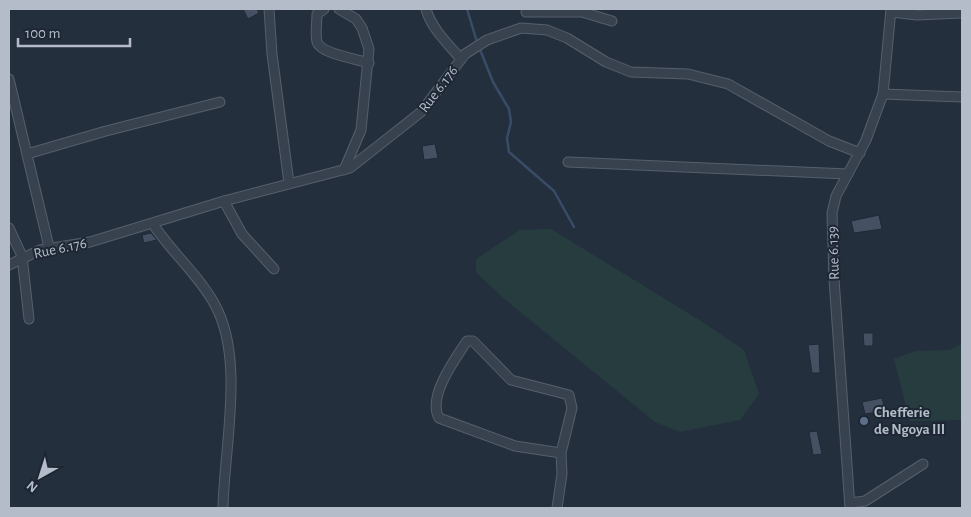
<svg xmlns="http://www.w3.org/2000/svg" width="971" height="517" font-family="'Alegreya Sans',sans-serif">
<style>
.green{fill:#263c3f}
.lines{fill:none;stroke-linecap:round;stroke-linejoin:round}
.stream{stroke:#394c67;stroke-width:2.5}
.building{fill:#455162;stroke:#1f2835}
.minor-casing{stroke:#565f6c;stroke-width:11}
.minor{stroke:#38414e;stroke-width:9}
.service-dot{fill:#5c6f8a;stroke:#1d2633;stroke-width:2}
.labels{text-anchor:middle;stroke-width:4;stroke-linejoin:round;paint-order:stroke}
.street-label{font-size:15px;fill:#b4bcc9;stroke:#1d2633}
.poi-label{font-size:15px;font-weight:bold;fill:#b4bcc9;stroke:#1d2633;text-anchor:start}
</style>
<rect width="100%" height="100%" fill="#242f3e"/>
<g class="green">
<path d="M551,229L701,321L744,350L759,394L740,420L680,432L655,422L502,297L476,272V259L520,230Z"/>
<path d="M962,344V420L910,421L894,359L915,351L949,350Z"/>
</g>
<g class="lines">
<g class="stream">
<path d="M467,9L477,42"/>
<path d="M479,47L493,82L509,109L511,122L507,138L509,152L554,191L574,227"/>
</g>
</g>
<g class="building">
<path d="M243,9H257L259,13L248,19Z"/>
<path d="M435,144L438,158L424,160L422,146Z"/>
<path d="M879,215L882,229L854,233L851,221Z"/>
<path d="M151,233L157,240L144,243L142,235Z"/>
<path d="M863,333H873V346H864Z"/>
<path d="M819,344L820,373H812L808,345Z"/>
<path d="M882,398L886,414L878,417L877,412L865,414L862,402Z"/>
<path d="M817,431L822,454L813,455L809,432Z"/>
</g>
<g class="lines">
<g class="minor-casing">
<g id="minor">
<path d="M269,9L272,54L289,183"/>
<path d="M324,9L317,14C317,22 315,34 317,42C321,54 357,59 369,63"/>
<path d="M339,9L356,19L362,28L369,49L361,130L344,170"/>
<path d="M426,9C431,28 448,44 461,59"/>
<path d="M526,12H582L612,21"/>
<path d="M891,12L917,15L962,13"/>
<path d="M9,79L49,247"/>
<path d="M883,94L962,97"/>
<path d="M27,154L106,131L220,102"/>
<path d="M568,162L848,174"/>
<path d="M224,201L242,234L274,269"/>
<path d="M153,224C171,252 199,275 215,305C245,359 224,448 223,508"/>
<path d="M9,228L22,256L29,319"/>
<path d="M9,265L40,250L90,242L224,201L350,168L421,112L465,54L487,40L521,28L547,30L567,38L606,62L631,72L688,74L728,84L829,141L860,153"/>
<path d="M850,503L865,501L923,464"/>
<path d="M557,508L562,474L561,453L572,408L569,395L511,380L473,341H467C455,359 427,397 439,418L515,446L561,453"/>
<path d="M850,508L834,279L832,213L836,196L866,140L883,94L891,9"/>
</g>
</g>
<use href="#minor" class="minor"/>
</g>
<circle class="service-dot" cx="864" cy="421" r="5"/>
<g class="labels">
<g class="street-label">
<text transform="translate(438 89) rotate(-53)" y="5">Rue 6.176</text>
<text transform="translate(60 248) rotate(-12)" y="5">Rue 6.176</text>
<text transform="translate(833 253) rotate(-92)" y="5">Rue 6.139</text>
</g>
<g class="poi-label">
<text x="874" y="417">Chefferie<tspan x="874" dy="17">de Ngoya III</tspan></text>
</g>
</g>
<rect width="971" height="517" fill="none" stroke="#b4bcc9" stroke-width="20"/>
<g transform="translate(40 477) rotate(219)" stroke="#1d2633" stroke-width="4" paint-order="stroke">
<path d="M0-4L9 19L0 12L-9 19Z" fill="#b4bcc9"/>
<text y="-8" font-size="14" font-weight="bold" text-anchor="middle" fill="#b4bcc9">N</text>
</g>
<path d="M18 38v8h112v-8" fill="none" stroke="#b4bcc9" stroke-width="2.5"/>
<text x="25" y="38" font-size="15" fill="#b4bcc9" stroke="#1d2633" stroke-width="4" paint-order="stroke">100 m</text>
</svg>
